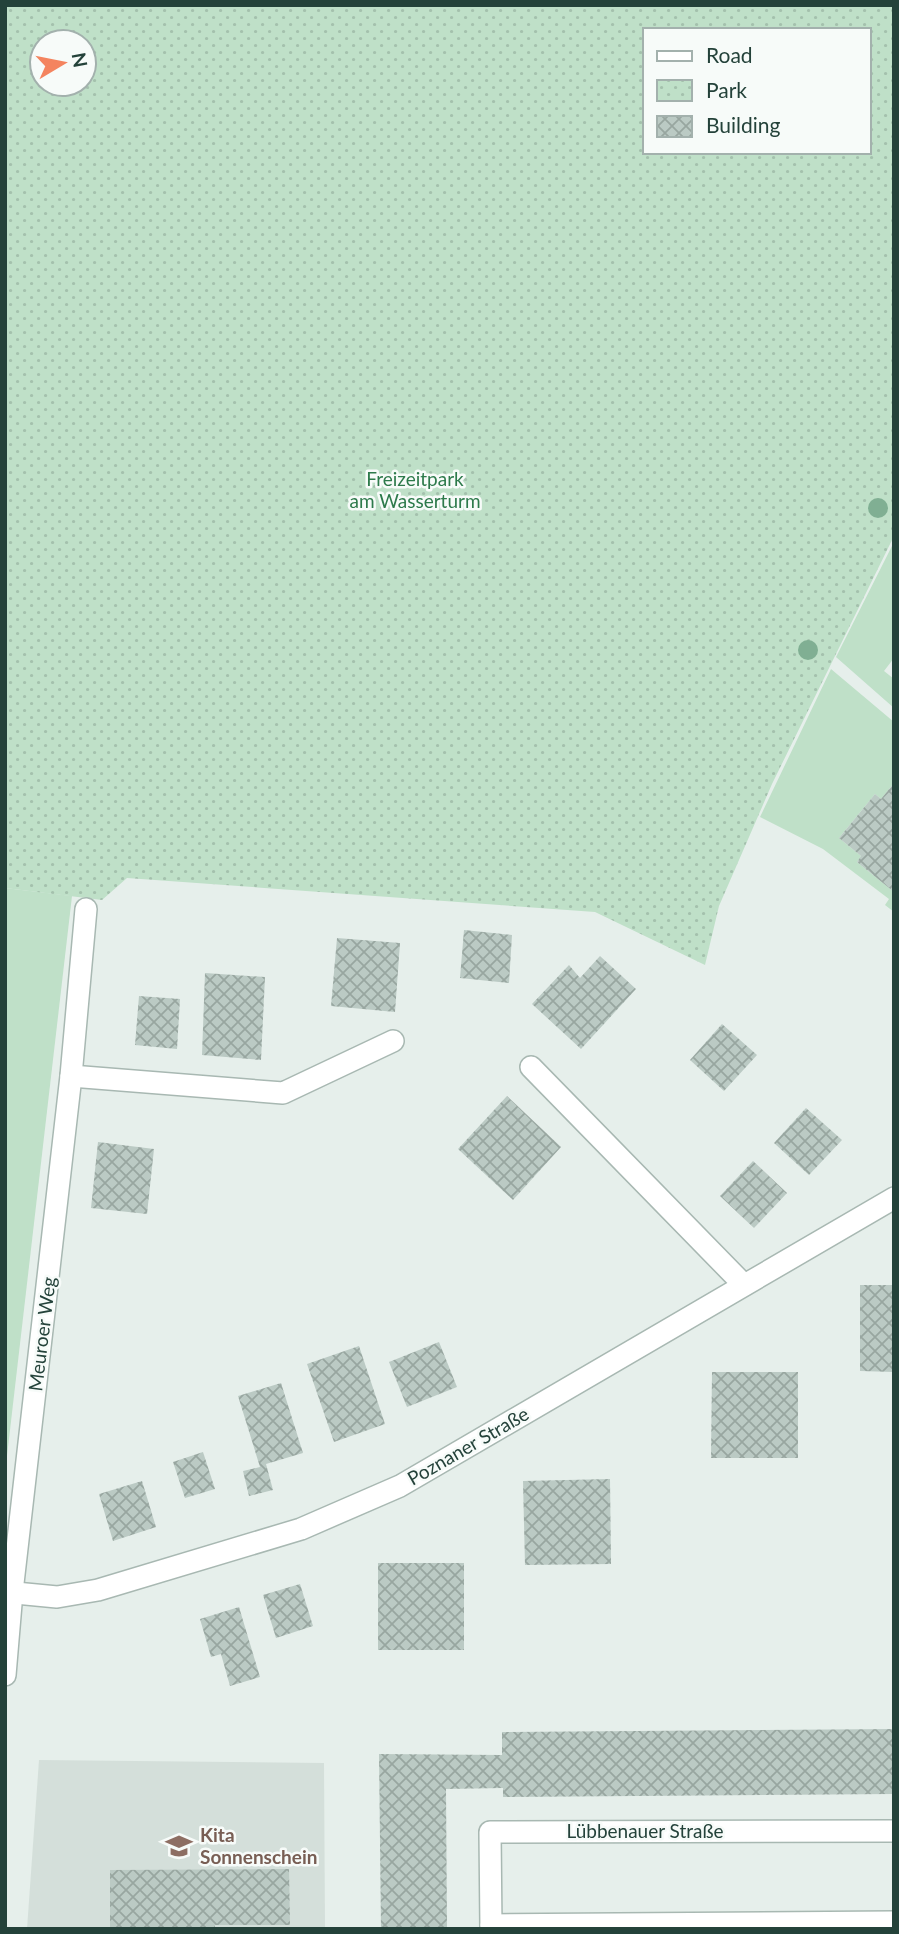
<svg xmlns="http://www.w3.org/2000/svg" width="899" height="1934" font-family="Lato,sans-serif">
<style>
.built{fill:#d4dfda}
.grass{fill:#bfe0c8}
.park{fill:url(#park-dots);fill-rule:evenodd}
.building{fill:url(#building-cross-hatch)}
.lines{fill:none;stroke-linecap:round;stroke-linejoin:round}
.minor-casing{stroke:#a8b8b2;stroke-width:24}
.minor{stroke:#fff;stroke-width:21}
.tree{fill:#80af93}
.labels{text-anchor:middle;stroke-width:5;stroke-linejoin:round;paint-order:stroke}
.park-label{font-size:19px;fill:#2d7a4b;stroke:#f7fbf9}
.street-label{font-size:19px;fill:#24423a;stroke:#f7fbf9}
.education-label{font-size:19px;font-weight:bold;fill:#785e54;stroke:#f7fbf9;text-anchor:start}
</style>
<defs>
<pattern id="park-dots" width="8" height="8" patternUnits="userSpaceOnUse" patternTransform="scale(1.75)"><rect width="8" height="8" fill="#bfe0c8"/><path d="M2 2h.1M6 6h.1" fill="none" stroke="#a4c1ad" stroke-width="1.8" stroke-linecap="round"/></pattern>
<pattern id="building-cross-hatch" width="8" height="8" patternUnits="userSpaceOnUse" patternTransform="scale(1.75)"><rect width="8" height="8" fill="#bbcac4"/><path d="M0 0l8 8M0 8l8-8" fill="none" stroke="#98a6a0"/></pattern>
</defs>
<rect width="100%" height="100%" fill="#e6efeb"/>
<path class="built" d="M39,1760L324,1763L325,1929H27Z"/>
<g class="grass">
<path d="M894,542V658L884,671L894,679V708L836,657Z"/>
<path d="M831,669L894,722V783L881,799L875,794L839,838L861,856L857,862L894,892V912L885,905L889,899L823,849L760,817Z"/>
<path d="M5,888L72,896L5,1473Z"/>
</g>
<path class="park" d="M5,5H894V536L772,784L719,906L705,965L595,912L127,878L102,900L5,888ZM645,30H869V152H645ZM42,42H84V84H42Z"/>
<g class="building">
<path d="M894,783V892L857,862L861,856L839,838L875,794L881,799Z"/>
<path d="M464,930L512,935L509,983L460,978Z"/>
<path d="M337,938L400,943L395,1012L331,1006Z"/>
<path d="M600,956L636,989L581,1049L532,1004L569,965L580,978Z"/>
<path d="M205,973L265,977L261,1060L202,1055Z"/>
<path d="M139,996L180,999L177,1049L135,1045Z"/>
<path d="M722,1024L757,1055L724,1091L690,1060Z"/>
<path d="M507,1096L561,1147L513,1200L458,1149Z"/>
<path d="M806,1108L842,1140L809,1175L774,1143Z"/>
<path d="M98,1142L154,1149L147,1214L91,1208Z"/>
<path d="M753,1161L787,1193L754,1228L720,1196Z"/>
<path d="M860,1285H894V1372L860,1371Z"/>
<path d="M439,1342L457,1387L407,1407L389,1362Z"/>
<path d="M359,1346L385,1424L334,1442L307,1364Z"/>
<path d="M712,1372H798V1458H711Z"/>
<path d="M281,1383L303,1453L266,1464L273,1490L249,1496L243,1471L260,1467L238,1396Z"/>
<path d="M203,1452L215,1489L185,1498L173,1462Z"/>
<path d="M610,1479L611,1564L525,1565L523,1481Z"/>
<path d="M142,1481L156,1527L113,1541L99,1494Z"/>
<rect x="378" y="1563" width="86" height="87"/>
<path d="M300,1584L313,1626L276,1638L263,1595Z"/>
<path d="M239,1607L260,1677L230,1686L221,1654L211,1657L200,1619Z"/>
<path d="M894,1729V1794L503,1797V1788L446,1789L447,1929H381L379,1754L502,1755V1732Z"/>
<path d="M289,1869L290,1925H215V1929L110,1927V1870Z"/>
</g>
<g class="lines">
<g class="minor-casing">
<g id="minor">
<path d="M531,1067L744,1285"/>
<path d="M71,1076L283,1093L393,1041"/>
<path d="M5,1592L57,1597L98,1590L301,1529L400,1486L894,1198"/>
<path d="M5,1675L12,1592L71,1076L86,909"/>
<path d="M491,1925L894,1922"/>
<path d="M491,1929L490,1832L894,1831"/>
</g>
</g>
<use href="#minor" class="minor"/>
</g>
<g class="tree">
<circle cx="878" cy="508" r="10"/>
<circle cx="808" cy="650" r="10"/>
</g>
<defs>
<g id="school-bare" transform="scale(2.1)"><path d="M0-5L7-2L0 1L-7-2ZM-4 1L0 2.5L4 1V4Q0 6-4 4Z" fill="#8d6e63" stroke="#f7fbf9" stroke-width="2.5" paint-order="stroke"/></g>
</defs>
<g fill-rule="evenodd">
<use href="#school-bare" x="179" y="1846"/>
</g>
<g class="labels">
<g class="park-label">
<text x="415" y="486">Freizeitpark<tspan x="415" dy="22">am Wasserturm</tspan></text>
</g>
<g class="street-label">
<text transform="translate(42 1334) rotate(-83)" y="7">Meuroer Weg</text>
<text transform="translate(468 1446) rotate(-30)" y="7">Poznaner Straße</text>
<text x="645" y="1838">Lübbenauer Straße</text>
</g>
<g class="education-label">
<text x="200" y="1842">Kita<tspan x="200" dy="22">Sonnenschein</tspan></text>
</g>
</g>
<rect width="899" height="1934" fill="none" stroke="#24423a" stroke-width="14"/>
<rect x="643" y="28" width="228" height="126" fill="#f7fbf9" stroke="#a3b1ad" stroke-width="2"/>
<rect x="657" y="51" width="35" height="10" fill="#ffffff" stroke="#a3b1ad" stroke-width="2"/>
<text x="706" y="63" font-size="21" fill="#24423a">Road</text>
<rect x="657" y="80" width="35" height="21" fill="url(#park-dots)" stroke="#a3b1ad" stroke-width="2"/>
<text x="706" y="98" font-size="21" fill="#24423a">Park</text>
<rect x="657" y="116" width="35" height="21" fill="url(#building-cross-hatch)" stroke="#a3b1ad" stroke-width="2"/>
<text x="706" y="133" font-size="21" fill="#24423a">Building</text>
<g transform="translate(63 63) rotate(80)"><circle r="33" fill="#f7fbf9" stroke="#a3b1ad" stroke-width="2"/>
<path d="M0-5L12 26L0 18L-12 26Z" fill="#f4845f"/>
<text y="-10" font-size="19" font-weight="bold" text-anchor="middle" fill="#24423a">N</text>
</g>
</svg>
